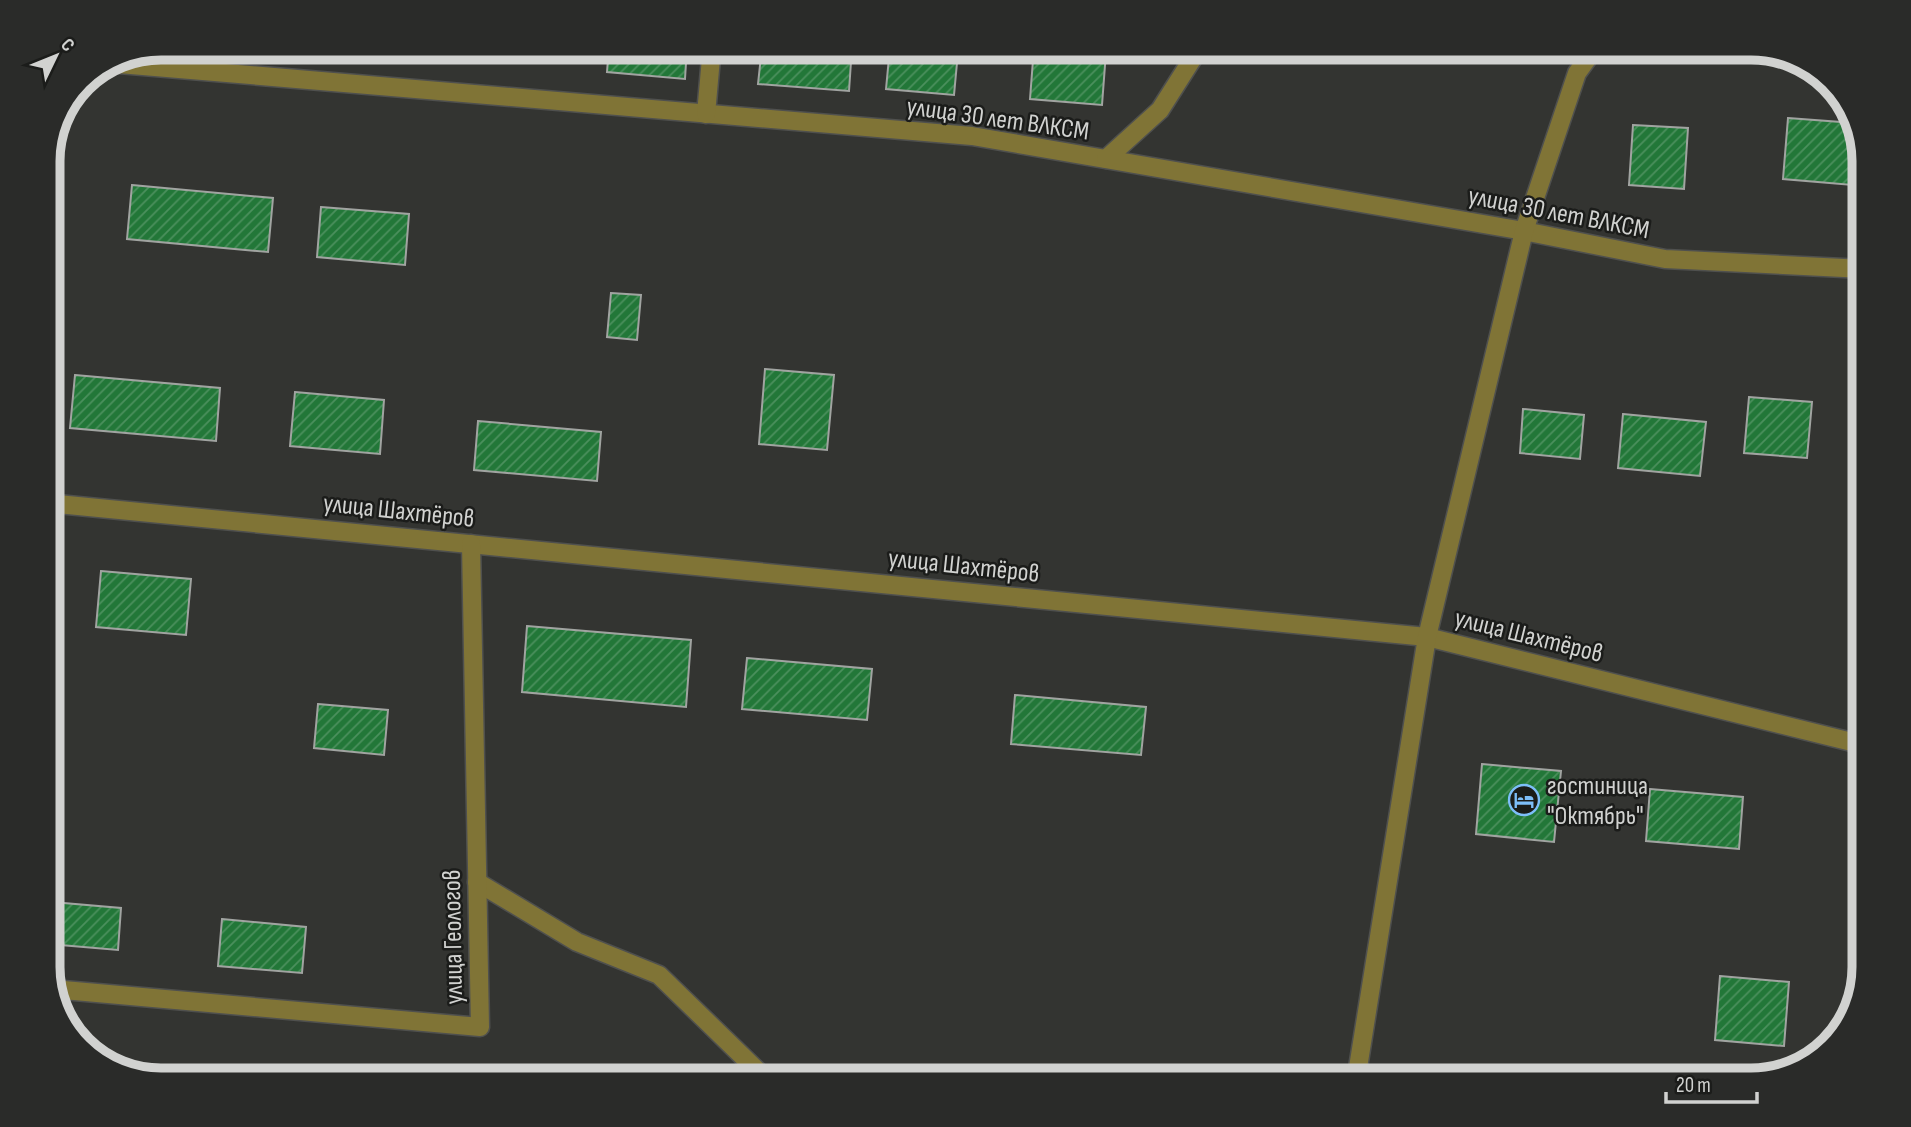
<svg xmlns="http://www.w3.org/2000/svg" width="1911" height="1127" font-family="'Sofia Sans Condensed',sans-serif">
<style>
.building{fill:url(#building-hatch);stroke:#a1a4a1;stroke-width:2}
.lines{fill:none;stroke-linecap:round;stroke-linejoin:round}
.minor-casing{stroke:#4f504e;stroke-width:21}
.minor{stroke:#807436;stroke-width:18}
.labels{text-anchor:middle;stroke-width:5;stroke-linejoin:round;paint-order:stroke}
.street-label{font-size:26px;fill:#d1d2d0;stroke:#1b1c1a}
.poi-label{font-size:26px;fill:#d1d2d0;stroke:#1b1c1a;text-anchor:start}
.rim{fill:none;stroke:#d1d2d0;stroke-width:9}
</style>
<defs>
<pattern id="building-hatch" width="6" height="6" patternUnits="userSpaceOnUse" patternTransform="scale(1.75)"><rect width="6" height="6" fill="#227738"/><path d="M-1 1l2-2M0 6l6-6M5 7l2-2" fill="none" stroke="#4b905d"/></pattern>
</defs>
<rect width="100%" height="100%" fill="#333431"/>
<g class="building">
<path d="M609,47H687L685,79L607,72Z"/>
<path d="M762,47H852L849,91L758,84Z"/>
<path d="M890,47L958,52L954,95L886,89Z"/>
<path d="M1034,47L1106,52L1102,105L1030,99Z"/>
<path d="M1788,118L1854,123L1864,153V186L1783,179Z"/>
<path d="M1633,125L1688,128L1684,189L1629,185Z"/>
<path d="M132,185L273,198L268,252L127,239Z"/>
<path d="M321,207L409,214L405,265L317,257Z"/>
<path d="M611,293L641,295L637,340L607,337Z"/>
<path d="M765,369L834,375L827,450L759,444Z"/>
<path d="M75,375L220,388L216,441L70,428Z"/>
<path d="M295,392L384,400L380,454L290,446Z"/>
<path d="M1749,397L1812,402L1807,458L1744,453Z"/>
<path d="M1523,409L1584,415L1580,459L1520,453Z"/>
<path d="M1623,414L1706,422L1700,476L1618,468Z"/>
<path d="M1857,418L1864,419V469L1853,468Z"/>
<path d="M478,421L601,432L597,481L474,470Z"/>
<path d="M101,571L191,579L186,635L96,627Z"/>
<path d="M527,626L691,640L686,707L522,692Z"/>
<path d="M747,658L872,669L867,720L742,709Z"/>
<path d="M1015,695L1146,707L1141,755L1011,744Z"/>
<path d="M318,704L388,710L384,755L314,748Z"/>
<path d="M1482,764L1561,771L1554,842L1476,834Z"/>
<path d="M1650,789L1743,797L1739,849L1646,841Z"/>
<path d="M52,902L121,908L118,950L49,944Z"/>
<path d="M222,919L306,927L302,973L218,966Z"/>
<path d="M1720,976L1789,982L1784,1046L1715,1040Z"/>
</g>
<g class="lines">
<g class="minor-casing">
<g id="minor">
<path d="M119,64L972,136L1524,231L1665,259L1864,269"/>
<path d="M706,114L712,47"/>
<path d="M1106,159L1160,110L1200,47"/>
<path d="M47,503L1427,637L1864,745"/>
<path d="M477,882L577,942L659,975L767,1080"/>
<path d="M52,989L480,1027L471,544"/>
<path d="M1357,1074L1384,1080"/>
<path d="M1321,1080L1357,1074L1427,637L1524,231L1577,73L1596,47"/>
</g>
</g>
<use href="#minor" class="minor"/>
</g>
<defs>
<g id="hotel-ring" transform="scale(1.575)"><circle r="9.5" fill="#1b1c1a" stroke="#7dbef9" stroke-width="1.5"/><path d="M-6-4.5h1.5V1H6V5H4.5V3h-9V5H-6ZM-4 0a1.8 1.8 0 1 1 3.6 0ZM.5 0V-2.5h3Q6-2.5 6 0Z" fill="#7dbef9"/></g>
</defs>
<g fill-rule="evenodd">
<use href="#hotel-ring" x="1524" y="800"/>
</g>
<g class="labels">
<g class="street-label">
<text transform="translate(998 118) rotate(8)" y="9">улица 30 лет ВЛКСМ</text>
<text transform="translate(1559 212) rotate(11)" y="9">улица 30 лет ВЛКСМ</text>
<text transform="translate(399 510) rotate(6)" y="9">улица Шахтёров</text>
<text transform="translate(964 565) rotate(6)" y="9">улица Шахтёров</text>
<text transform="translate(1529 635) rotate(14)" y="9">улица Шахтёров</text>
<text transform="translate(452 937) rotate(-91)" y="9">улица Геологов</text>
</g>
<g class="poi-label">
<text x="1547" y="794">гостиница<tspan x="1547" dy="30">"Октябрь"</tspan></text>
</g>
</g>
<path d="M0 0H1911V1127H0ZM161 60H1751A101 101 0 0 1 1852 161V967A101 101 0 0 1 1751 1068H161A101 101 0 0 1 60 967V161A101 101 0 0 1 161 60Z" fill="#2a2b29" fill-rule="evenodd"/>
<path class="rim" d="M161 60H1751A101 101 0 0 1 1852 161V967A101 101 0 0 1 1751 1068H161A101 101 0 0 1 60 967V161A101 101 0 0 1 161 60Z"/>
<g transform="translate(56 56) rotate(47)" stroke="#1b1c1a" stroke-width="5" paint-order="stroke">
<path d="M0-5L12 26L0 18L-12 26Z" fill="#d1d2d0"/>
<text y="-10" font-size="19" font-weight="bold" text-anchor="middle" fill="#d1d2d0">С</text>
</g>
<path d="M1666 1092v10h91v-10" fill="none" stroke="#d1d2d0" stroke-width="3.5"/>
<text x="1676" y="1092" font-size="21" fill="#d1d2d0" stroke="#1b1c1a" stroke-width="5" paint-order="stroke">20 m</text>
</svg>
